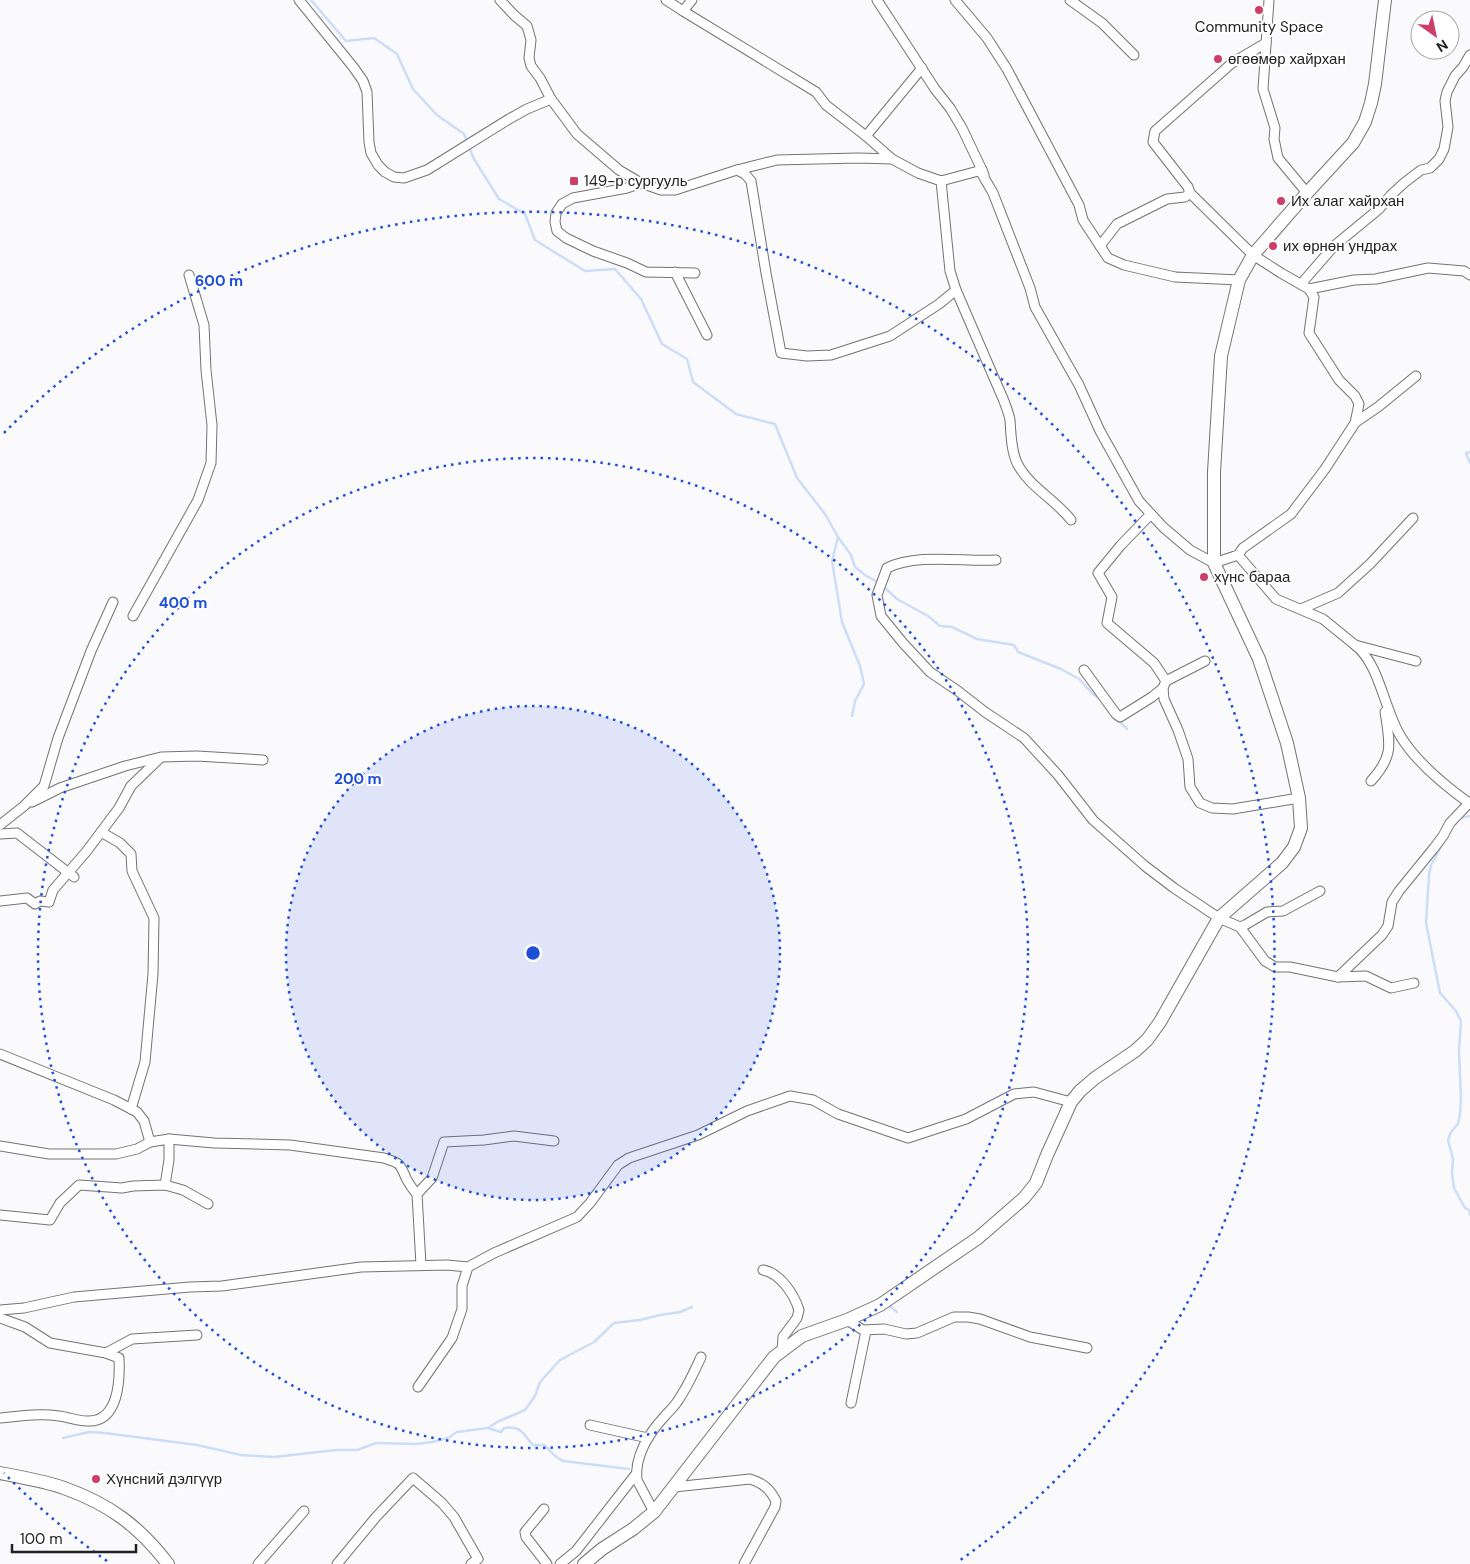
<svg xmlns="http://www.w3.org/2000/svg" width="1470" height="1564" font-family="'DM Sans',sans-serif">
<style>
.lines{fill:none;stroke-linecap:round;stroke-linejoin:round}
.stream{stroke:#ccddf8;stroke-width:2.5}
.street-casing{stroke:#737376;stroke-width:11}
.secondary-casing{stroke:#737376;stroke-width:14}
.street{stroke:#fff;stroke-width:9}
.secondary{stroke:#fff;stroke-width:12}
.ring{fill:none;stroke:#1d4ed8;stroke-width:2.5;stroke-dasharray:2.5 5}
.poi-dot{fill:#cd3f68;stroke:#fff;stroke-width:2}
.labels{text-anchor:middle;stroke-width:4;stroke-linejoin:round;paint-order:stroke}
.poi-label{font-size:15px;fill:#222223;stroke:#fff;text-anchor:start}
.centre{fill:#1d4ed8;stroke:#fff;stroke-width:2.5}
.ring-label{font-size:15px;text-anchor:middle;font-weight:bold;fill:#1d4ed8;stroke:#fff;stroke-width:4;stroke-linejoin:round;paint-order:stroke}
</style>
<rect width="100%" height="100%" fill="#fafafd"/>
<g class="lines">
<g class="stream">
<path d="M311,0L346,41L374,38L397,54L413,89L437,115L464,134L467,141"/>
<path d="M469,147L474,159L499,199L525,214L535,240L585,271L615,269L641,299L662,344L687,359L693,382L736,414L775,424L797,478L825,514L838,537L832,561L842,622L860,666L864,684L855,701L852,716"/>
<path d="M1470,452L1466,453L1470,463"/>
<path d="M838,537L851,555L855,567L865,575L879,583"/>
<path d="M884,587L897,599L928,616L940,626L952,627L977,639L1014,645L1018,652L1061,669L1079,679L1093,694L1099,698"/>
<path d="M1117,719L1127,729"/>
<path d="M1460,818L1470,816"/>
<path d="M1446,838L1431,865L1429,875L1426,923L1440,993L1456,1011L1461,1021L1459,1051L1461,1099L1460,1114L1458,1124L1451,1132L1448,1140L1453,1159L1452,1173L1454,1188L1465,1208L1470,1211V1215"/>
<path d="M891,1307L897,1312"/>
<path d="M488,1428L501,1432L504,1428C521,1425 523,1434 533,1445H544C553,1452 552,1456 563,1461L629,1469"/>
<path d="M63,1438L89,1432L105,1433L197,1445L241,1455L274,1457L336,1450H357L376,1443L417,1444L432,1442L448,1438L457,1432L488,1428L497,1422L525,1410L535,1396L540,1382L560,1360L594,1342L614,1323L640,1320L660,1315L680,1312L692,1307"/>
</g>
<g class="street-casing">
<g id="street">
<path d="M299,0L354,68L363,81L367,92L369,142L371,153L378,165L385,172L394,177L404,178L427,170L509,119L527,109L551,99"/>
<path d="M500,0L514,15L527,26L531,40L529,58L531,66L540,78L551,99L577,134L619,170L641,183L661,190H675L737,170L745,174L751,181L766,273L781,353L807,356L831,355L890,336L939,304L956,290L950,271L941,181"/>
<path d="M666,0L683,11L816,92L826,105L866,136L892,159L918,173L941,181L982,170L984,175"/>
<path d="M877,0L935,89L950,108L962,128L982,170V174L993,193L1030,288L1035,307L1079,385L1100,431L1139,501L1163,527L1190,550L1214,563L1238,555L1243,548L1291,514L1325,469L1355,423L1359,404L1355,396L1339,380L1309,333L1314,297L1309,289L1281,273L1253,255L1190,193"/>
<path d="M955,0L987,38L1007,69L1079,205L1083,220L1108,258L1124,265L1175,277L1239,280"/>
<path d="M1070,0L1102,23L1134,55"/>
<path d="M1269,0L1263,89L1275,128L1274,139L1278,158L1307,193"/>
<path d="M683,11L692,0"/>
<path d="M866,136L922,68"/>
<path d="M737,170L777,160L858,158L892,159"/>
<path d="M641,183L627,188L573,198L562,204L556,213L555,222L557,231L566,238L593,251L627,263L646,272L695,273"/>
<path d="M1100,246L1117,224L1167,199L1185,197L1190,193L1188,187L1153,142L1155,131L1232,63L1266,43"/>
<path d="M675,272L707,335"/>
<path d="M1301,284L1334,246L1379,209L1391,195L1404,183L1421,170L1430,168L1439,159L1444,149L1448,127L1445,101L1447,92L1455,76L1463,67L1470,55"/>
<path d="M1309,289L1354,280L1376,279L1428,268L1464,271L1470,275"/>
<path d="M956,290L1004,401C1006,407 1009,414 1010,420C1011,434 1011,450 1017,463C1029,487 1055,499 1071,520"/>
<path d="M1356,422L1378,407L1416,376"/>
<path d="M1151,514L1121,545L1098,573L1112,597L1107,623L1154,663L1166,681L1163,688L1164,699L1178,730L1188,759L1190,787L1200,803L1212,808L1233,809L1299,798"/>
<path d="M1238,555L1276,599L1323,619L1355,645L1416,661"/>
<path d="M996,560C963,562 918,553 887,568L877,595L881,616L903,643L930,672L958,691L985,712L1024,738L1058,775L1093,820L1145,866L1174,888L1219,918L1240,927L1265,961L1275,967H1290L1338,977L1382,935L1388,926L1392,902L1399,891L1434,848L1443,836L1450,823L1470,802"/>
<path d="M1301,609L1338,593L1370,564L1413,518"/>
<path d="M133,616L198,500L211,463L212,425L206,370L204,325L189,275"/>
<path d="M1355,645C1380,664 1384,710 1401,737C1417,763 1444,785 1469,803"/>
<path d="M1084,670L1116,714L1120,717L1152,697L1163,688"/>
<path d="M1166,681L1205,661"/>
<path d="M1371,781C1394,756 1390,744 1385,712"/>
<path d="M32,802L60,788L125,766L161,757L197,756L263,760"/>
<path d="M0,825L24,806L44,786L58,738L91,651L113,602"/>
<path d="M101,832L120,843L131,854L132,871L154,918L153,974L145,1062L131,1109"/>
<path d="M0,834L17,833L74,877"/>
<path d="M0,901L27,898L35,904L40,901L49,902L53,890L86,852L119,808L131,786L160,758"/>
<path d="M1240,927L1245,925L1267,912L1283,911L1320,891"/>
<path d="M1338,977L1366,976L1391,988L1414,983"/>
<path d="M0,1054L114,1100L137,1112L144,1121L150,1142"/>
<path d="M169,1139L214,1143L290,1145L384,1158C402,1164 399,1163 407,1180C410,1185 413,1190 417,1194"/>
<path d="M0,1146L49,1154H116L137,1149L150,1142L169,1139V1160L165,1185"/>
<path d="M0,1215L50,1220L60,1203L79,1185L122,1188L133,1186L165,1185L183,1190L208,1204"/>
<path d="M421,1265L417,1194L432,1178L444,1142L484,1140L514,1136L554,1141"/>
<path d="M763,1270C780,1273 794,1294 799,1310L797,1318L783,1337L782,1351"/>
<path d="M0,1310L24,1308L74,1297L190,1287L222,1286L361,1267L447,1265L468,1267L494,1253L577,1217L590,1203L618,1165L629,1158L698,1135L747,1111L790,1096L813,1100L838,1114L908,1138L966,1119L1014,1094L1034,1092L1071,1102"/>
<path d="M0,1318L25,1327L50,1343L106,1353L119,1358C120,1379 119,1421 89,1421C79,1422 69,1417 59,1416C39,1413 19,1416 0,1418"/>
<path d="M847,1320L863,1330L884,1329L906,1334L917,1333L954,1317H968L980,1319L1030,1337L1087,1348"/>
<path d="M106,1353L132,1339L197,1335"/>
<path d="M418,1387L452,1338L462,1309V1286L468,1267"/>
<path d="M851,1403L866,1331"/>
<path d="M590,1425L648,1438"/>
<path d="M674,1487L750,1479C763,1483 770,1489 776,1501L775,1507L744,1564"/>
<path d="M544,1509L525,1532L526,1537L547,1564"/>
<path d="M654,1512L637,1480C634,1457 649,1433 664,1417C668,1412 673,1408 677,1402C687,1388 694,1372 701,1357"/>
<path d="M258,1564L304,1511"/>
<path d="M337,1564L376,1517L413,1478L442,1503L454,1517L478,1559L471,1564"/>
<path d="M560,1564L576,1551L636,1474"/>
</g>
</g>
<g class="secondary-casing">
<g id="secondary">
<path d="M0,1473C20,1477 45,1481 64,1488C109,1504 139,1526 168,1564"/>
<path d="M584,1564L602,1549L633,1529L654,1512L774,1357L802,1336L847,1320L880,1305L978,1238L1024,1198L1036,1183L1047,1155L1071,1102L1080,1091L1095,1078L1135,1051L1147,1040L1160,1022L1219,918L1282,863L1294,847L1301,828L1299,798L1287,743L1259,659L1214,563V472L1221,356L1239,280L1253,255L1307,193L1353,143L1365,122L1371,103L1375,84L1385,0"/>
</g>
</g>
<use href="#street" class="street"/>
<use href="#secondary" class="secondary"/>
</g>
<circle cx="533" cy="953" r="247" fill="#1d4ed8" fill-opacity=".12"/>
<g class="ring">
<circle cx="533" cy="953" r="247"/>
<circle cx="533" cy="953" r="495"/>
<path d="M107 1561A742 742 0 0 1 4 1473M4 433A742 742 0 1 1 959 1561"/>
</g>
<g class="poi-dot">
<circle cx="1259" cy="10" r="5"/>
<circle cx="1218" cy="59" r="5"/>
<rect x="569" y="176" width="10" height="10" rx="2.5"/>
<circle cx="1281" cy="201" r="5"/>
<circle cx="1273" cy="246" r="5"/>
<circle cx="1204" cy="577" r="5"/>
<circle cx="96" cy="1479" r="5"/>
</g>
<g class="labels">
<g class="poi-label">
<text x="1259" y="32" text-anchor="middle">Community Space</text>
<text x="1228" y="64">өгөөмөр хайрхан</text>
<text x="584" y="186">149-р сургууль</text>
<text x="1291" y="206">Их алаг хайрхан</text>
<text x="1283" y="251">их өрнөн ундрах</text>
<text x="1214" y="582">хүнс бараа</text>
<text x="106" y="1484">Хүнсний дэлгүүр</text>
</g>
</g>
<circle cx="533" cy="953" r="8" class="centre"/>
<g class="ring-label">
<text x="219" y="286">600 m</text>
<text x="183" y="608">400 m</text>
<text x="358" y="784">200 m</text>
</g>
<g transform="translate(1435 35) rotate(147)"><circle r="24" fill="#ffffff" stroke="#a7a7a7"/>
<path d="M0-4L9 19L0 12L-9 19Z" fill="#cd3f68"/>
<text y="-8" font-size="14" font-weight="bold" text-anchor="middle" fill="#222223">N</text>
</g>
<path d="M12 1544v8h124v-8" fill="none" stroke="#222223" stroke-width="2.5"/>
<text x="20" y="1544" font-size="15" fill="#222223" stroke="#ffffff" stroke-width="4" paint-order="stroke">100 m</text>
</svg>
